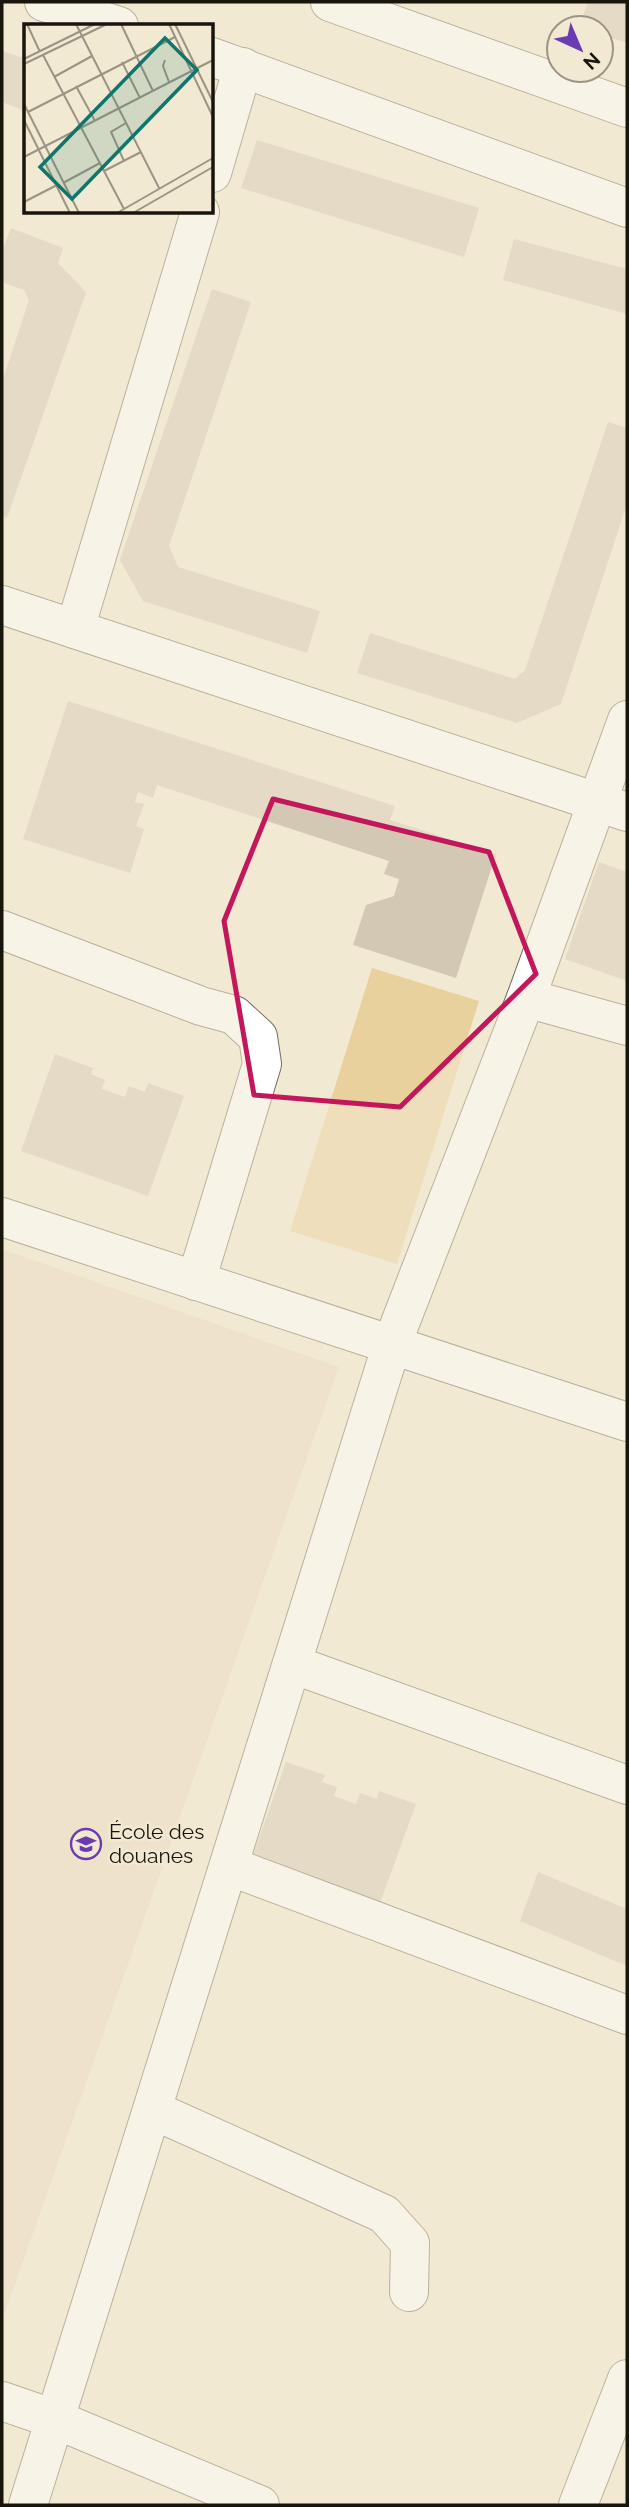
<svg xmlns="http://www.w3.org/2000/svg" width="629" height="2507" font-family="Raleway,sans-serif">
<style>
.built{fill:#e8dcbf}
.green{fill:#e8d19d}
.building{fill:#d2c8b3}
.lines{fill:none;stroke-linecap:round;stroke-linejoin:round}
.minor-casing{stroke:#776e5b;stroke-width:40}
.tertiary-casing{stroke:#776e5b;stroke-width:40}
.minor{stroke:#fff;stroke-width:38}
.tertiary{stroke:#fff;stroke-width:38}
.marked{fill:none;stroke:#c2185b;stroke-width:5;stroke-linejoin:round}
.labels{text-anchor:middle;stroke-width:5;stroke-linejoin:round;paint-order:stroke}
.poi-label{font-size:21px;fill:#18150d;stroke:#f2e9d3;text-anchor:start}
.inset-road{fill:none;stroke:#9b9484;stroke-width:2}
.view{fill:#0f766e;fill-opacity:0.15;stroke:#0f766e;stroke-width:3.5}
.inset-edge{fill:none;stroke:#18150d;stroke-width:3.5}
</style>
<rect width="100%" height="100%" fill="#f2e9d3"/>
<path class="built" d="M2,1249L339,1367L2,2321Z"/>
<path class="green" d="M372,968L479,1001L397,1264L290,1231Z"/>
<g class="building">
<path d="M588,2H627V43L601,34V28L579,27Z"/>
<path d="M2,51L26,59V111L2,102Z"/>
<path d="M257,140L479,208L464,257L241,188Z"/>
<path d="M11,228L63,248L58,263L86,292L7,518L2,516V382L29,300L24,290L2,282V251Z"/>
<path d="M514,239L627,269V314L503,280Z"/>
<path d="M212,289L251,302L169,546L178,567L320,611L307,653L143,601L120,560Z"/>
<path d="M608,422L627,428V504L561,704L517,723L357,673L370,633L515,679L525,670Z"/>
<path d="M68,701L395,806L390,820L496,854L456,978L353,945L366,905L394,896L399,879L384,874L389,861L157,785L153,798L138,792L135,802L144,804L136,826L144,829L130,873L23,839Z"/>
<path d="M599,862L627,872V981L565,959Z"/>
<path d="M55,1054L93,1068L91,1074L105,1080L102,1089L125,1097L129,1086L145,1092L148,1083L184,1096L148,1196L21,1151Z"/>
<path d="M286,1762L325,1775L322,1782L337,1787L334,1796L356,1804L360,1793L377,1799L379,1791L416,1804L380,1903L252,1858Z"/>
<path d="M538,1872L627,1909V1966L520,1921Z"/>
</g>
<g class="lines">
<g class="minor-casing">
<g id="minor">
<path d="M212,173L243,67"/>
<path d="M2,605L627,812"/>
<path d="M75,629L200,212"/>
<path d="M2,930L201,1006L234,1015L258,1037L262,1064L196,1281"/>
<path d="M526,998L627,1026"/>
<path d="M2,1217L627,1422"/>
<path d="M292,1664L627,1785"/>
<path d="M229,1866L627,2015"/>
<path d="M153,2110L384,2214L410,2243L409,2292"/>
<path d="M2,2401L57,2420L260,2505"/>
<path d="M28,2505L392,1344L526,998L627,720"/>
<path d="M578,2505L627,2379"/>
</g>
</g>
<g class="tertiary-casing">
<g id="tertiary">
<path d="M44,2L119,26"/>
<path d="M330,2L627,108"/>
<path d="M212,57L627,208"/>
</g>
</g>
<use href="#minor" class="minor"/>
<use href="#tertiary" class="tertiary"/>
</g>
<path d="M0 0H629V2507H0ZM273,799L489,852L536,974L400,1107L254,1095L224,921Z" fill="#f2e9d3" fill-opacity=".55" fill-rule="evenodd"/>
<path class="marked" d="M273,799L489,852L536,974L400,1107L254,1095L224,921Z"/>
<defs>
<g id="university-ring" transform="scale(1.575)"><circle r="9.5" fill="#f2e9d3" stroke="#6a3bb3" stroke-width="1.5"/><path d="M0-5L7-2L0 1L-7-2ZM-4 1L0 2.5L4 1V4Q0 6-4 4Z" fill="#6a3bb3"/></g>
</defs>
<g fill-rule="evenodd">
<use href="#university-ring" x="86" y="1844"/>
</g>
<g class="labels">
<g class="poi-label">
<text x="109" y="1839">École des<tspan x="109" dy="24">douanes</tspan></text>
</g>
</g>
<g transform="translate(24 24)">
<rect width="189" height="189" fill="#f2e9d3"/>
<path class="inset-road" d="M3,0L16,28M52,0L135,164M97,0L129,67M145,0L189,93M151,0L189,78M19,31L100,185M0,35L71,0M141,36L139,42L145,58M98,38L116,74M0,40L83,0M30,53L68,32M52,62L71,97M0,80L55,189M4,88L151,13M0,96L46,189M0,133L189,36M100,137L87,108L102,99M80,147L117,128M39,159L76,139M0,178L33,161M93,189L189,134M109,189L189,143"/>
<path class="view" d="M141,14L173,46L48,175L16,143Z"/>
<rect width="189" height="189" class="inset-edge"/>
</g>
<rect width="629" height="2507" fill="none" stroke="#18150d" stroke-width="7"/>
<g transform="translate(580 49) rotate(136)"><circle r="33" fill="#f2e9d3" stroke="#9b9484" stroke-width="2"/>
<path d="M0-5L12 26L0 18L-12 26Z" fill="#6a3bb3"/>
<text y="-10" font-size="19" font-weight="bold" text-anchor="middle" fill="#18150d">N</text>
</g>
</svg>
